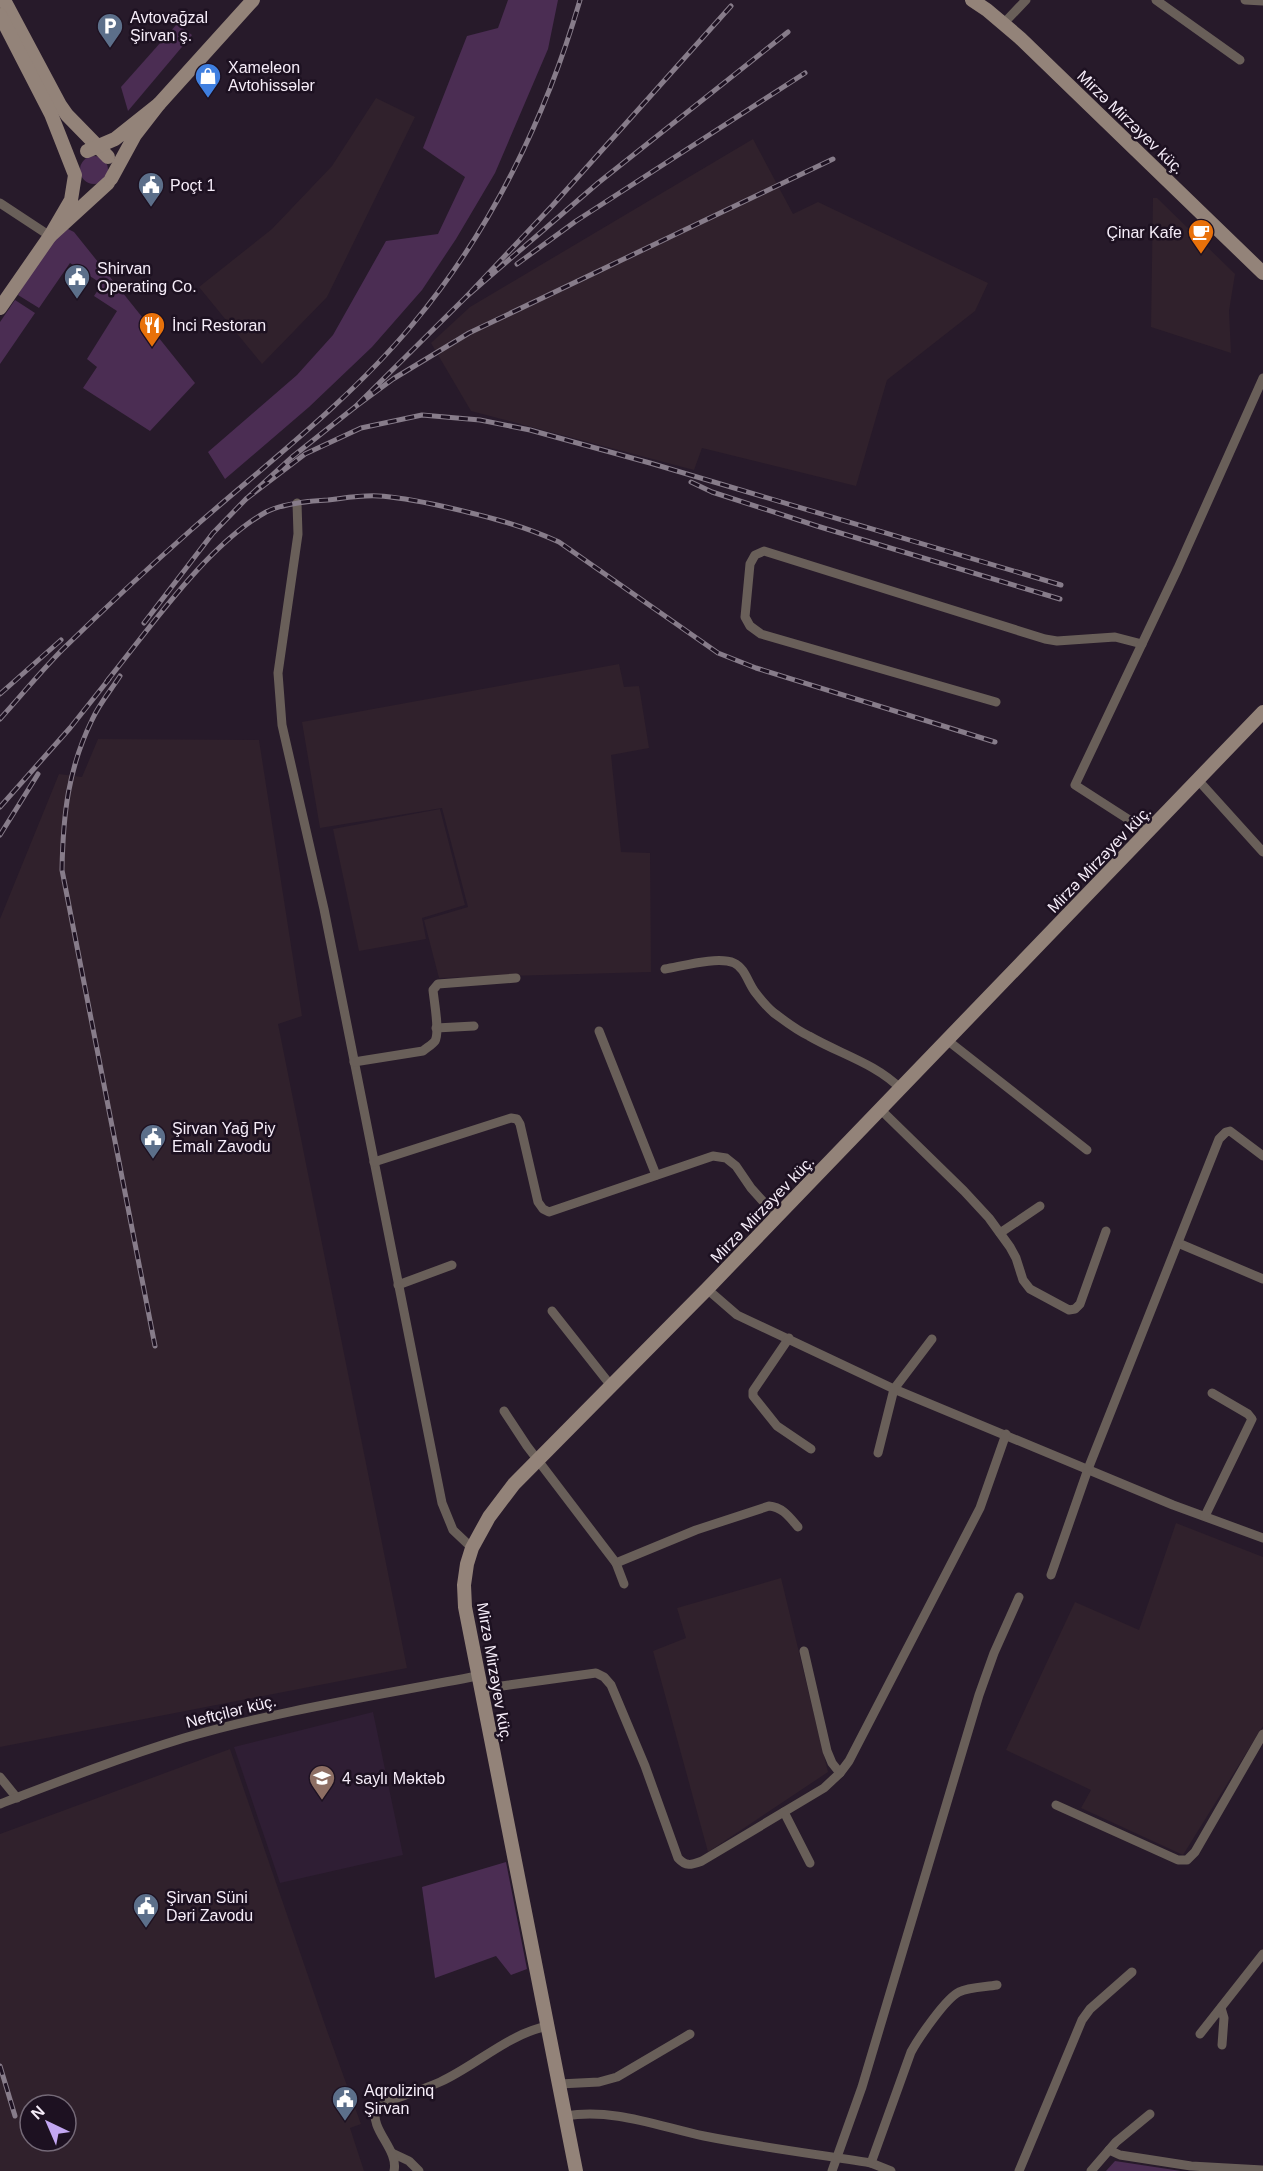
<svg xmlns="http://www.w3.org/2000/svg" width="1263" height="2171" font-family="Helvetica,sans-serif">
<style>
.built{fill:#2f1e34}
.industrial{fill:#30212c;fill-rule:evenodd}
.green{fill:#4b2d53}
.lines{fill:none;stroke-linecap:round;stroke-linejoin:round}
.minor{stroke:#695f59;stroke-width:9}
.secondary{stroke:#938379;stroke-width:14}
.rail-casing{stroke:#877c8a;stroke-width:5}
.rail{stroke:#1d1121;stroke-width:3;stroke-dasharray:9;stroke-linecap:butt}
.labels{text-anchor:middle;stroke-width:5;stroke-linejoin:round;paint-order:stroke}
.poi-label{font-size:16px;fill:#f6edf9;stroke:#1d1121;text-anchor:start}
.street-label{font-size:16px;fill:#f6edf9;stroke:#1d1121}
</style>
<rect width="100%" height="100%" fill="#271a2a"/>
<path class="built" d="M373,1712L403,1855L280,1883L234,1747Z"/>
<g class="industrial">
<path d="M376,98L415,117L327,297L262,364L199,287L272,229L332,166Z"/>
<path d="M753,139L793,214L818,202L988,283L975,311L887,380L856,486L702,448L694,470L471,411L431,343L470,307Z"/>
<path d="M1153,198H1157L1235,274L1229,311L1231,353L1151,327Z"/>
<path d="M619,664L624,687L639,686L649,748L611,755L621,852L650,853L651,972L439,978L424,920L468,907L442,808L320,828L302,722Z"/>
<path d="M98,739L259,740L302,1016L278,1024L407,1668L0,1747V919L59,774L82,777Z"/>
<path d="M440,809L465,905L422,918L426,939L359,951L333,829Z"/>
<path d="M1176,1523L1263,1557V1726L1183,1855L1081,1808L1091,1790L1006,1750L1075,1602L1139,1630Z"/>
<path d="M781,1578L828,1772L708,1852L653,1651L686,1638L677,1608Z"/>
<path d="M230,1749L325,2025L361,2124L350,2128L364,2171H0V1834ZM30,2105H66V2141H30Z"/>
</g>
<g class="green">
<path d="M508,0H558L548,49L495,173L456,239L422,290L372,347L309,407L225,479L208,452L297,375L333,335L386,241L438,234L465,177L423,148L467,36L498,28Z"/>
<path d="M177,24L192,35L128,111L121,87Z"/>
<circle cx="94" cy="170" r="14"/>
<path d="M68,229L74,232L82,242L195,383L150,431L83,388L97,367L87,359L117,311L94,296L102,284L70,263L39,308L18,295C28,279 51,234 68,229Z"/>
<path d="M15,300L35,313L0,364V322Z"/>
<path d="M506,1862L527,1969L511,1975L496,1956L435,1978L422,1887Z"/>
<path d="M1115,2161L1181,2171H1106Z"/>
</g>
<g class="lines">
<g class="minor">
<path d="M1156,0L1240,60"/>
<path d="M1245,0L1263,1"/>
<path d="M1004,23L1026,0"/>
<path d="M0,203L50,236"/>
<path d="M297,503L298,534L278,673L282,725L324,909L442,1503L453,1530L472,1548"/>
<path d="M996,702L761,634L750,626L745,617L750,564L755,555L764,551L1045,639L1057,641L1115,637L1142,644"/>
<path d="M1198,780L1263,852"/>
<path d="M1148,832L1075,785L1178,568L1263,378"/>
<path d="M665,969C683,966 718,956 734,963C745,968 748,983 755,992C761,1000 767,1007 774,1013C785,1021 796,1030 809,1036C840,1054 875,1063 901,1089"/>
<path d="M436,1028L474,1026"/>
<path d="M599,1031L656,1175"/>
<path d="M947,1040L1087,1150"/>
<path d="M354,1062L423,1051C426,1048 432,1045 435,1041C440,1032 434,1001 433,990L438,984L516,978"/>
<path d="M881,1110L964,1191L989,1218L1010,1247L1016,1258L1023,1280L1030,1289L1069,1310L1075,1309L1080,1304L1106,1231"/>
<path d="M374,1162L511,1118L517,1119L520,1124L538,1202L543,1209L549,1212L713,1156L726,1158L736,1166L751,1188L777,1217"/>
<path d="M1000,1233L1040,1206"/>
<path d="M1178,1243L1263,1279"/>
<path d="M398,1285L452,1265"/>
<path d="M707,1289L737,1315L894,1389L1173,1505L1263,1538"/>
<path d="M552,1311L612,1387"/>
<path d="M789,1338L753,1391V1396L777,1426L811,1449"/>
<path d="M504,1411L527,1446L616,1563L696,1530L769,1506C783,1507 790,1518 798,1527"/>
<path d="M878,1453L894,1389L932,1339"/>
<path d="M1205,1516L1252,1419L1248,1414L1212,1393"/>
<path d="M616,1563L624,1584"/>
<path d="M1051,1575L1088,1469L1219,1139L1226,1132L1230,1131L1263,1156"/>
<path d="M804,1651L827,1751L832,1763L840,1773"/>
<path d="M480,1689L596,1673L604,1677L611,1685L645,1766L678,1858C686,1867 691,1865 702,1861L824,1788L840,1773L849,1761L980,1508L1006,1434"/>
<path d="M0,1777L17,1798"/>
<path d="M0,1804C60,1781 122,1757 184,1738C280,1710 380,1695 477,1676"/>
<path d="M1056,1805L1178,1860H1187L1195,1852L1263,1734"/>
<path d="M784,1812L810,1863"/>
<path d="M1221,2008L1224,2018L1222,2045"/>
<path d="M1200,2034L1263,1954"/>
<path d="M559,2084L599,2082L617,2077L690,2034"/>
<path d="M565,2116C614,2108 657,2126 704,2136C759,2147 815,2154 871,2163L891,2171"/>
<path d="M1109,2150L1120,2155L1191,2166L1263,2170"/>
<path d="M392,2153L409,2161L419,2171"/>
<path d="M871,2163L911,2052C918,2039 946,1998 959,1992C969,1987 985,1987 997,1985"/>
<path d="M394,2171C399,2149 369,2130 376,2108L383,2103C402,2096 422,2090 440,2082C477,2065 508,2034 548,2026"/>
<path d="M832,2171L862,2087L979,1695L994,1653L1019,1597"/>
<path d="M1019,2171L1082,2020L1090,2009L1132,1972"/>
<path d="M1091,2171L1116,2142L1150,2114"/>
</g>
<g class="secondary">
<path d="M4,0L60,105L67,115L108,157"/>
<path d="M972,0L987,10L1020,38L1263,273"/>
<path d="M0,15L51,114L75,175L71,200L50,236L108,183"/>
<path d="M159,104L253,0"/>
<path d="M87,151L115,139L159,104L135,135L111,179"/>
<path d="M0,308L50,236"/>
<path d="M576,2171L465,1607L464,1585L467,1564L472,1548L489,1517L514,1484L707,1289L1263,712"/>
</g>
<g class="rail-casing">
<g id="rail">
<path d="M731,6L552,206L467,296L598,183L788,32"/>
<path d="M517,264L576,221L805,73"/>
<path d="M467,296L355,407L393,379L469,333L833,159"/>
<path d="M355,407L292,457L246,499L305,454L361,428L422,415L480,420L530,430L650,463L1061,585"/>
<path d="M691,482L712,492L817,526L1060,599"/>
<path d="M144,623L213,533L246,499"/>
<path d="M120,676C111,690 99,704 92,720C68,769 63,815 62,870L155,1346"/>
<path d="M107,681C150,628 207,545 266,512C284,503 308,501 328,500C345,498 362,495 378,496C401,497 423,502 446,507C485,516 522,525 559,542L718,653L756,668L995,742"/>
<path d="M0,694L61,640"/>
<path d="M0,719C21,696 41,671 63,649C105,608 147,569 191,530C266,464 348,402 412,325C491,231 546,117 580,0"/>
<path d="M0,807L70,728L109,679"/>
<path d="M0,835L38,774"/>
<path d="M0,2066L15,2116"/>
</g>
</g>
<use href="#rail" class="rail"/>
</g>
<defs>
<g id="parking-pin" transform="scale(1.35)"><path d="M0 17L-7.5 6A9.5 9.5 0 1 1 7.5 6Z" fill="#5c6f8a" stroke="#1d1121"/><path d="M-3.5-5.5H1a3.5 3.5 0 0 1 0 7H-1V5.5H-3.5ZM-1-3.4V-.6H.8a1.4 1.4 0 0 0 0-2.8Z" fill="#fff"/></g>
<g id="shop-pin" transform="scale(1.35)"><path d="M0 17L-7.5 6A9.5 9.5 0 1 1 7.5 6Z" fill="#3f7fe0" stroke="#1d1121"/><path d="M-5-2.5h2.3a2.7 3.5 0 0 1 5.4 0H5L5.5 6h-11ZM-1.5-2.5h3a1.5 2.3 0 0 0-3 0Z" fill="#fff"/></g>
<g id="civic-pin" transform="scale(1.35)"><path d="M0 17L-7.5 6A9.5 9.5 0 1 1 7.5 6Z" fill="#5c6f8a" stroke="#1d1121"/><path d="M-.6-6.5H3V-4.5H.6V-3L4-1V1h2V6H-6V1h2V-1L-.6-3ZM-1.2 2.5V6h2.4V2.5Z" fill="#fff"/></g>
<g id="cafe-pin" transform="scale(1.35)"><path d="M0 17L-7.5 6A9.5 9.5 0 1 1 7.5 6Z" fill="#e8710a" stroke="#1d1121"/><path d="M-5.5-4.5H6V0H3Q3 3.5 0 3.5H-2.5Q-5.5 3.5-5.5 0ZM3-3.2v2h1.7v-2ZM-6 4.5H4V6H-6Z" fill="#fff"/></g>
<g id="restaurant-pin" transform="scale(1.35)"><path d="M0 17L-7.5 6A9.5 9.5 0 1 1 7.5 6Z" fill="#e8710a" stroke="#1d1121"/><path d="M-5-6h1v4h1v-4h1v4h1v-4h1v5L-1.5 .5V6h-2V.5L-5-1ZM5-6V6H3V1.5H1.5Q1.5-4 5-6Z" fill="#fff"/></g>
<g id="school-pin" transform="scale(1.35)"><path d="M0 17L-7.5 6A9.5 9.5 0 1 1 7.5 6Z" fill="#8d6e63" stroke="#1d1121"/><path d="M0-5L7-2L0 1L-7-2ZM-4 1L0 2.5L4 1V4Q0 6-4 4Z" fill="#fff"/></g>
</defs>
<g fill-rule="evenodd">
<use href="#parking-pin" x="110" y="26"/>
<use href="#shop-pin" x="208" y="76"/>
<use href="#civic-pin" x="151" y="185"/>
<use href="#cafe-pin" x="1201" y="232"/>
<use href="#civic-pin" x="77" y="277"/>
<use href="#restaurant-pin" x="152" y="325"/>
<use href="#civic-pin" x="153" y="1137"/>
<use href="#school-pin" x="322" y="1778"/>
<use href="#civic-pin" x="146" y="1906"/>
<use href="#civic-pin" x="345" y="2099"/>
</g>
<g class="labels">
<g class="poi-label">
<text x="130" y="23">Avtovağzal<tspan x="130" dy="18">Şirvan ş.</tspan></text>
<text x="228" y="73">Xameleon<tspan x="228" dy="18">Avtohissələr</tspan></text>
<text x="170" y="191">Poçt 1</text>
<text x="1182" y="238" text-anchor="end">Çinar Kafe</text>
<text x="97" y="274">Shirvan<tspan x="97" dy="18">Operating Co.</tspan></text>
<text x="172" y="331">İnci Restoran</text>
<text x="172" y="1134">Şirvan Yağ Piy<tspan x="172" dy="18">Emalı Zavodu</tspan></text>
<text x="342" y="1784">4 saylı Məktəb</text>
<text x="166" y="1903">Şirvan Süni<tspan x="166" dy="18">Dəri Zavodu</tspan></text>
<text x="364" y="2096">Aqrolizinq<tspan x="364" dy="18">Şirvan</tspan></text>
</g>
<g class="street-label">
<text transform="translate(1131 122) rotate(44)" y="6">Mirzə Mirzəyev küç.</text>
<text transform="translate(1099 859) rotate(-46)" y="6">Mirzə Mirzəyev küç.</text>
<text transform="translate(762 1209) rotate(-46)" y="6">Mirzə Mirzəyev küç.</text>
<text transform="translate(495 1672) rotate(80)" y="6">Mirzə Mirzəyev küç.</text>
<text transform="translate(231 1711) rotate(-14)" y="6">Neftçilər küç.</text>
</g>
</g>
<g transform="translate(48 2123) rotate(316)"><circle r="28" fill="#1d1121" stroke="#746977" stroke-width="1.5"/>
<path d="M0-4.5L10 22L0 15L-10 22Z" fill="#c3a7f2"/>
<text y="-9" font-size="16" font-weight="bold" text-anchor="middle" fill="#f6edf9">N</text>
</g>
</svg>
